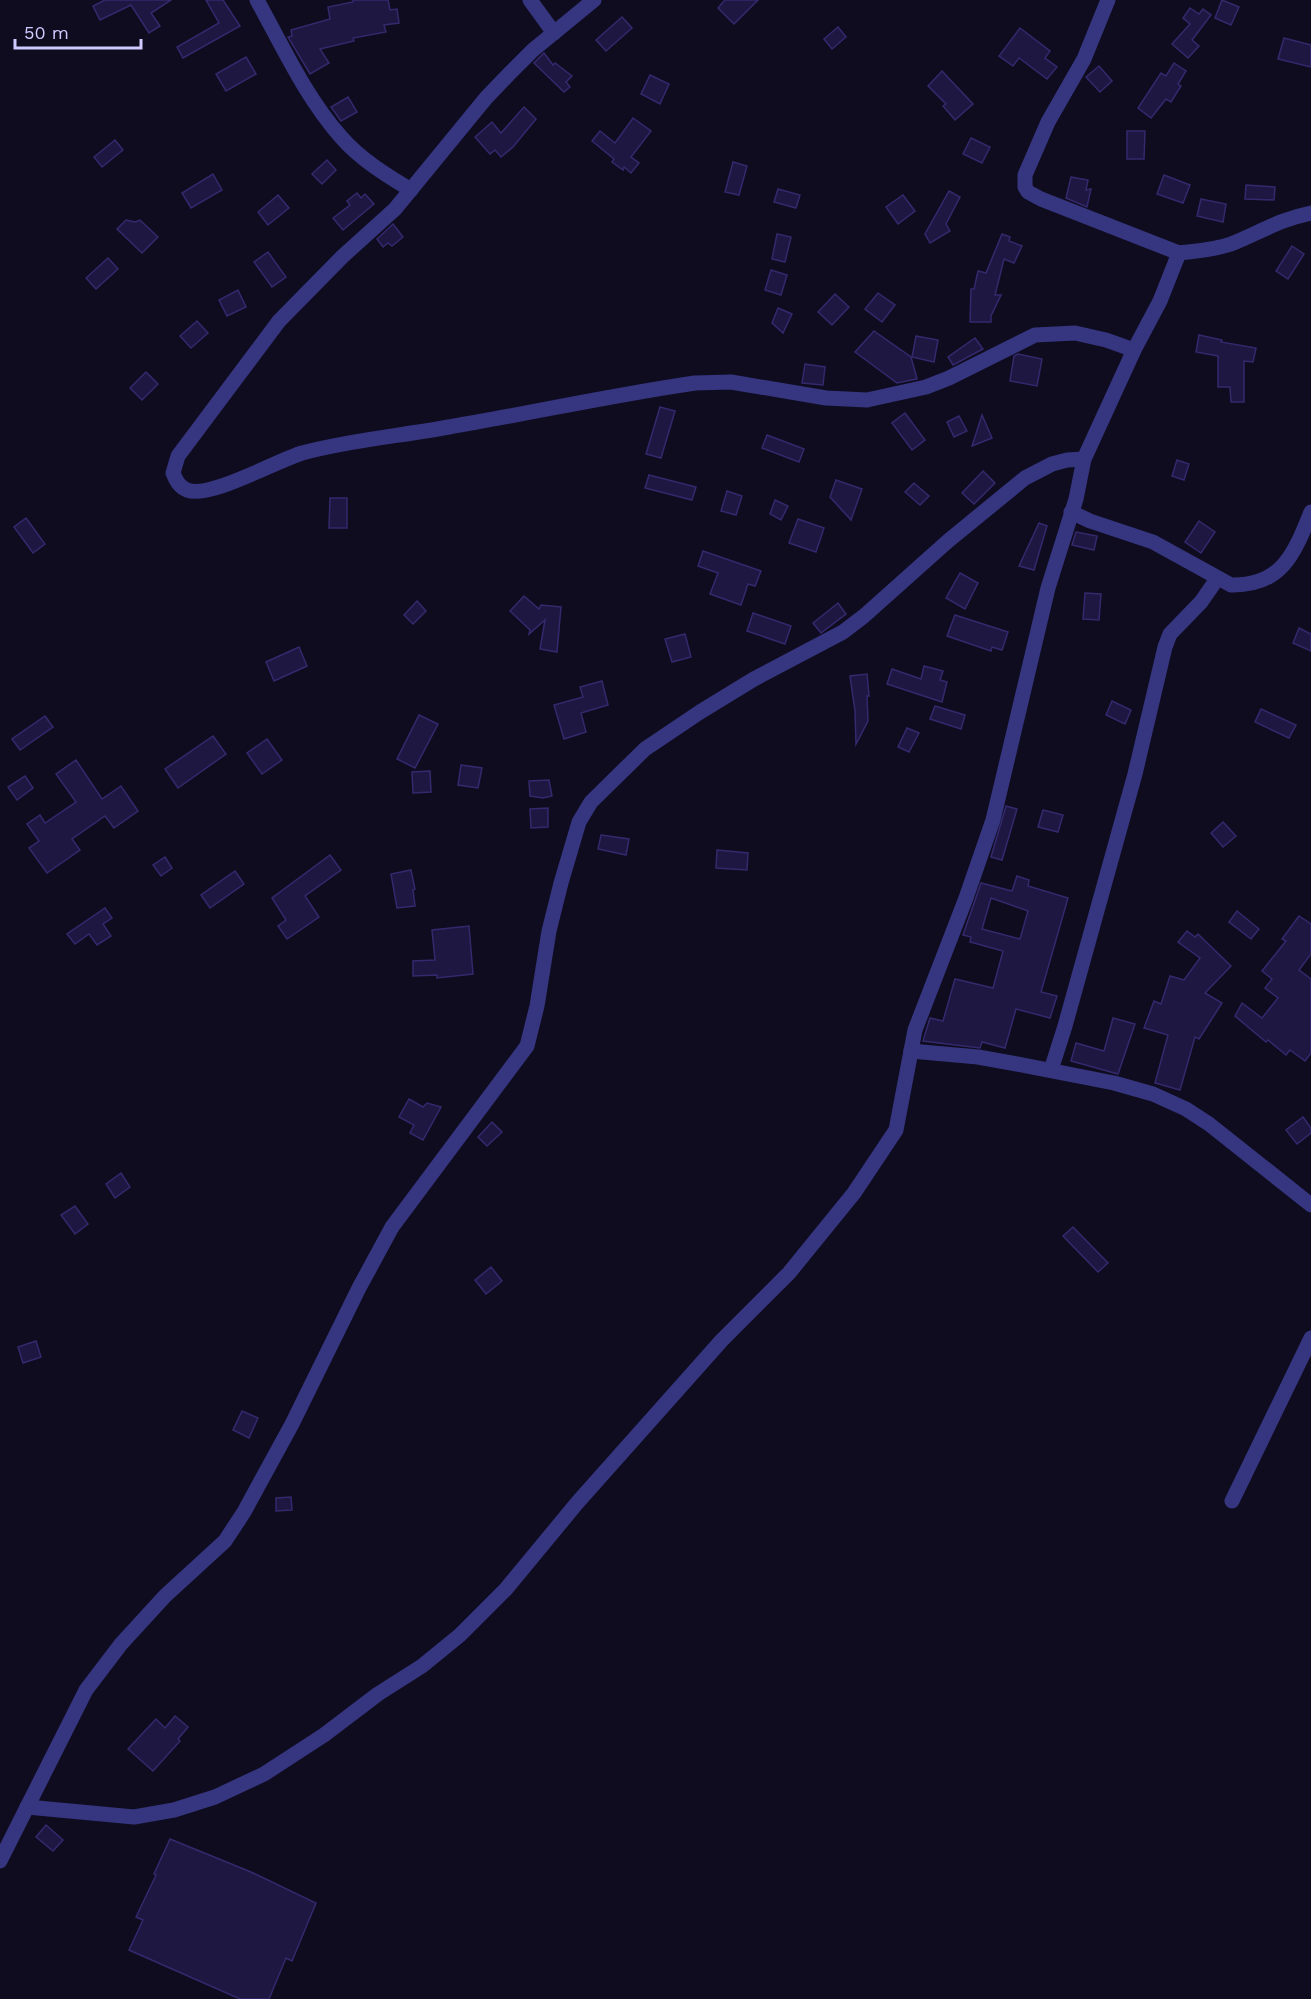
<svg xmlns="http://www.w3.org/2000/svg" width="1311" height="1999" font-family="'Work Sans',sans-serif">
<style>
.building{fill:#1e1741;stroke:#34296d;stroke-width:1.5;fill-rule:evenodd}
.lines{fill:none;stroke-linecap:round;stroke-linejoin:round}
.minor{stroke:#363580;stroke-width:15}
</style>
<rect width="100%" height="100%" fill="#0f0c1f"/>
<g class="building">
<path d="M105,0H171L151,13L160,26L149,33L131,5L100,20L93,6Z"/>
<path d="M206,0H223L240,26L183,58L177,47L219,23Z"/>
<path d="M353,0H388L390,10L397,9L399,23L384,25L386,32L353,38L354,41L320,49L329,63L310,74L288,37L292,36L291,30L330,19L328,7L353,2Z"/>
<path d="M725,0H758L734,24L718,8Z"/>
<path d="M1222,0L1239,7L1231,25L1215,18Z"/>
<path d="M1190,8L1199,14L1203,9L1211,15L1192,40L1199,46L1188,58L1172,44L1190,24L1183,18Z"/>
<path d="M622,17L632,28L606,51L596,40Z"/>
<path d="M838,27L846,37L832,49L824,39Z"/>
<path d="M1020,28L1050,51L1045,58L1057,67L1047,79L1019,58L1013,66L999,56Z"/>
<path d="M1284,38L1311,45V67L1278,59Z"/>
<path d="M544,53L553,65L555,63L572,76L566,82L570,87L564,92L534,63Z"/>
<path d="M246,57L256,74L226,91L216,74Z"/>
<path d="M1174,63L1186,71L1178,84L1181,86L1171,102L1166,99L1151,118L1138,108L1161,73L1166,76Z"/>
<path d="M1099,66L1112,81L1100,92L1086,77Z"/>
<path d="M942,71L973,104L955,120L943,106L946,104L928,86Z"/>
<path d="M650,75L669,84L660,104L641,94Z"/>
<path d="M348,97L357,112L341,121L331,107Z"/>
<path d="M524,107L536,119L513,147L501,157L495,150L490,154L475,137L492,122L501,133Z"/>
<path d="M633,118L651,131L631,157L639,163L631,173L624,167L623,170L612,162L614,159L592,141L600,131L615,143Z"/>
<path d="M1127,131H1145L1144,159H1127Z"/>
<path d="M971,138L990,147L982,163L963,154Z"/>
<path d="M115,140L123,150L102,167L94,157Z"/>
<path d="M327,160L336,170L322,184L312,174Z"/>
<path d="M733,162L747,166L739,195L725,192Z"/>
<path d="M213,174L222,190L191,208L182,193Z"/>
<path d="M1164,175L1190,185L1183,203L1157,194Z"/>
<path d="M1071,177L1088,180L1086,190L1091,189L1087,207L1066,198Z"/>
<path d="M1246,185L1275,187L1274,200L1245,199Z"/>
<path d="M778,189L800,195L796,208L774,202Z"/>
<path d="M949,191L960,197L946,224L950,231L930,243L925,234Z"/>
<path d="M357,193L361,198L365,194L374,204L343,230L333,218L350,205L347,201Z"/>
<path d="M278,195L289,208L268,225L258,212Z"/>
<path d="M903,195L915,211L898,224L886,207Z"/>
<path d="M1201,199L1226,204L1223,222L1197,216Z"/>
<path d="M126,220L135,222L140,220L158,237L142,253L117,229Z"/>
<path d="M393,224L403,237L392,246L388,243L383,247L377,239Z"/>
<path d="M777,234L791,237L785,262L772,259Z"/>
<path d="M1002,234L1010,237L1009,241L1022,246L1014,263L1004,259L995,295H1001L991,316V322H970L971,289H974L978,271L986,273Z"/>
<path d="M1292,246L1304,254L1288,279L1276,271Z"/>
<path d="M268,252L286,277L272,287L254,262Z"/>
<path d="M108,258L118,269L96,289L86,278Z"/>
<path d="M771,270L787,275L781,295L765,290Z"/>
<path d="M238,290L246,307L227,316L219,300Z"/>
<path d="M878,293L895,305L882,322L865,309Z"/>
<path d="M835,294L849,307L832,325L818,312Z"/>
<path d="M778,308L792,314L783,333L772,323Z"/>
<path d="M197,321L208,333L191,348L180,336Z"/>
<path d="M874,331L911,357L917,379L897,383L855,352Z"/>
<path d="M1199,335L1222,340L1221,342L1256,348L1253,362L1244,361V402H1231L1230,387H1218V356L1196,352Z"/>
<path d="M916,336L938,340L934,362L912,357Z"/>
<path d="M975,338L983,349L953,365L948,357Z"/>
<path d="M1018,354L1042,359L1037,386L1010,381L1014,356Z"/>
<path d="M805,364L825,367L823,385L802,383Z"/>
<path d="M146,372L158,384L142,400L130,388Z"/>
<path d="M660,407L675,411L661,458L646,454Z"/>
<path d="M905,413L925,440L912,450L892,423Z"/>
<path d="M982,415L992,438L972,446Z"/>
<path d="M959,416L967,431L954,437L947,422Z"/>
<path d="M767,435L804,449L799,462L762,448Z"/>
<path d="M1177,460L1189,464L1184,480L1172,476Z"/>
<path d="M983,471L995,483L974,504L962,493Z"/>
<path d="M649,475L696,487L692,500L645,488Z"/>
<path d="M836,480L862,489L851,520L830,497Z"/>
<path d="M914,483L929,496L920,505L905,492Z"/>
<path d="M727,491L742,496L736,515L721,511Z"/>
<path d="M330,498H347V528H329Z"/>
<path d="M775,500L788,506L781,520L770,514Z"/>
<path d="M26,518L45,544L33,553L14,527Z"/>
<path d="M798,519L824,528L816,552L789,543Z"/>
<path d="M1199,521L1215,532L1201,553L1185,542Z"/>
<path d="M1039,523L1047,526L1034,570L1019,566Z"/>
<path d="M1076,532L1097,536L1094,550L1072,545Z"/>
<path d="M703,551L761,571L755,586L748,584L741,605L710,594L718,573L698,566Z"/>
<path d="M960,573L978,583L965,609L946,598Z"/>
<path d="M1085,593L1101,594L1099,620L1083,619Z"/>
<path d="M524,596L539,609L541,605L561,607L557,652L540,649L545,620L529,634L530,630L510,611Z"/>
<path d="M417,601L426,611L413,624L404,615Z"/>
<path d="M838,603L846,614L821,633L813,623Z"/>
<path d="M753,613L791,626L785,644L747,631Z"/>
<path d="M955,615L1008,632L1002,650L992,647L991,651L947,636Z"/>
<path d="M1299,628L1311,634V651L1293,643Z"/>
<path d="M685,634L691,657L672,662L665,639Z"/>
<path d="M299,647L307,666L274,681L266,662Z"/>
<path d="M924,666L943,671L940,680L947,682L942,702L887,684L892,669L921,679Z"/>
<path d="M867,674L869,696H867L868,721L856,744L855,711L850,676Z"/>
<path d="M602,681L608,705L581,713L586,732L564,739L554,705L583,697L580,687Z"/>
<path d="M1112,701L1131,710L1125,724L1106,715Z"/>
<path d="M935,706L965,715L961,729L930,719Z"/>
<path d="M1261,709L1296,725L1289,738L1255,722Z"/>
<path d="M419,715L438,724L415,768L397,759Z"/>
<path d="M45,716L53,727L20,750L12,739Z"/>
<path d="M907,728L919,733L909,752L898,747Z"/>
<path d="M213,736L226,754L178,788L165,769Z"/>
<path d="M267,739L282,760L262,774L247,753Z"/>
<path d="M76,760L102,799L121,786L138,811L114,828L105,816L72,839L80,850L47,873L29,848L39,841L27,824L40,815L45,823L76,802L56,774Z"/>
<path d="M461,765L482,768L478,788L458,785Z"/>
<path d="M430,771L431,792L413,793L412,772Z"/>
<path d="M25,776L33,788L17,800L8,787Z"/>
<path d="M549,780L552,796L543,798L530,796L529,781Z"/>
<path d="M1006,806L1017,809L1002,860L991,857Z"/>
<path d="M548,808V827L531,828L530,809Z"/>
<path d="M1043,810L1063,815L1058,832L1038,827Z"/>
<path d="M1223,822L1236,836L1223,847L1211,833Z"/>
<path d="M601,835L629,839L626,855L598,849Z"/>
<path d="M717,850L748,853L747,870L716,868Z"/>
<path d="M330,855L341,870L305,896L319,917L287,939L278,926L286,920L272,898Z"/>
<path d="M165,857L172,868L161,876L153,865Z"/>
<path d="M411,870L415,889L413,890L415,906L397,908L391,874Z"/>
<path d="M235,871L244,884L210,908L201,895Z"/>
<path d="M1017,876L1029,880L1028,886L1068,898L1041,992L1057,996L1050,1018L1016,1009L1005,1048L982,1042L980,1048L923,1041L930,1018L943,1021L955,979L993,988L1003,951L970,942L971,937L963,935L981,883L1012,891ZM991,898L1028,911L1020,939L982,929Z"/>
<path d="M105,908L112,918L103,924L111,936L97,945L89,934L75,944L67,934Z"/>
<path d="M1237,911L1259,929L1251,939L1229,922Z"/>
<path d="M1299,916L1311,924V954L1299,970L1311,979V1053L1305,1061L1290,1050L1286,1055L1268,1040L1266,1042L1235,1016L1242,1003L1262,1018L1278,998L1265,988L1272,979L1262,971L1286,941L1282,939Z"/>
<path d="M469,926L473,974L437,978V975L413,976V961L435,960L432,930Z"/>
<path d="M1187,931L1195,937L1198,934L1231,966L1205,993L1222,1003L1199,1039L1195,1037L1180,1090L1155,1083L1168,1035L1144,1028L1154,1001L1161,1004L1170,976L1184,980L1200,958L1178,942Z"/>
<path d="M1113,1018L1135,1024L1118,1074L1071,1061L1076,1043L1104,1051Z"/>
<path d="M409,1099L423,1107L427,1103L441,1107L423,1140L410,1133L414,1125L399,1117Z"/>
<path d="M1303,1117L1311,1128V1133L1297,1144L1286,1130Z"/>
<path d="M492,1122L502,1132L487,1146L478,1137Z"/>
<path d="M121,1173L130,1187L115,1198L106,1184Z"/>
<path d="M75,1206L88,1224L75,1234L61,1215Z"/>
<path d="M1073,1227L1108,1263L1098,1272L1063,1236Z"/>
<path d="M491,1267L502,1281L486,1294L475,1280Z"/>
<path d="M36,1341L41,1357L23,1363L18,1347Z"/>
<path d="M242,1411L258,1418L249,1438L233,1430Z"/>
<path d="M291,1497L292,1510L276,1511V1498Z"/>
<path d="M175,1716L188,1727L178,1739L180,1741L153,1771L128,1749L156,1719L165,1728Z"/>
<path d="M46,1825L63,1840L53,1851L36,1837Z"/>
<path d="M170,1839L251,1872L316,1903L292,1961L286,1958L269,1999H240L129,1950L143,1920L136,1917L156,1875L154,1874Z"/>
</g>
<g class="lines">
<g class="minor">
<path d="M257,0C283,47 305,96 341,137C360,159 386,175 411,190"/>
<path d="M530,0L554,33"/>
<path d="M594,0L533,50L509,74L486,98L395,209L343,256L279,321L178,456L173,473C176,480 179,487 187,490C209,499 276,461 302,453C350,440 400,436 449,427C531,413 613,395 695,383L731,382L826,398L867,400L926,387L949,378L1035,335L1075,333L1106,340L1134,350"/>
<path d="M1108,0L1084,59L1048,122L1025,175V187L1028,192L1041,199L1179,253"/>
<path d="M1071,512L1090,521L1153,542L1231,585C1282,586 1294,554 1311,512"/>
<path d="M911,1051L978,1057L1017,1064L1114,1083L1153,1094L1186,1109L1209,1124L1311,1205"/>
<path d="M1051,1070L1065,1026L1135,774L1165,647L1170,634L1201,602L1217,579"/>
<path d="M1232,1501L1311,1338"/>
<path d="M27,1807L134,1817L174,1810L215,1797L264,1774L324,1735L378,1694L422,1666L460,1635L506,1589L577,1503L722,1340L789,1273L854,1193L896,1130L915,1030L966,898L993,820L1048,588L1076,499L1084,459L1134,350L1160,301L1179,253C1196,251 1214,250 1231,244C1259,233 1280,219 1311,213"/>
<path d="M0,1861L86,1690L121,1644L165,1596L225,1541L244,1512L292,1424L359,1288L392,1227L527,1046L537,1006L549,931L561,883L579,822L591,802L645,749L700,712L754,679L843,632L864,616L948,541L1025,478L1052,464L1067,460L1084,459"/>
</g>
</g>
<path d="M15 39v9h126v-9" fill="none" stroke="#cfcaff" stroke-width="3"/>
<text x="24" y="39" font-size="18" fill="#cfcaff" stroke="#0f0c1f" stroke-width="4.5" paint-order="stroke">50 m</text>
</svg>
